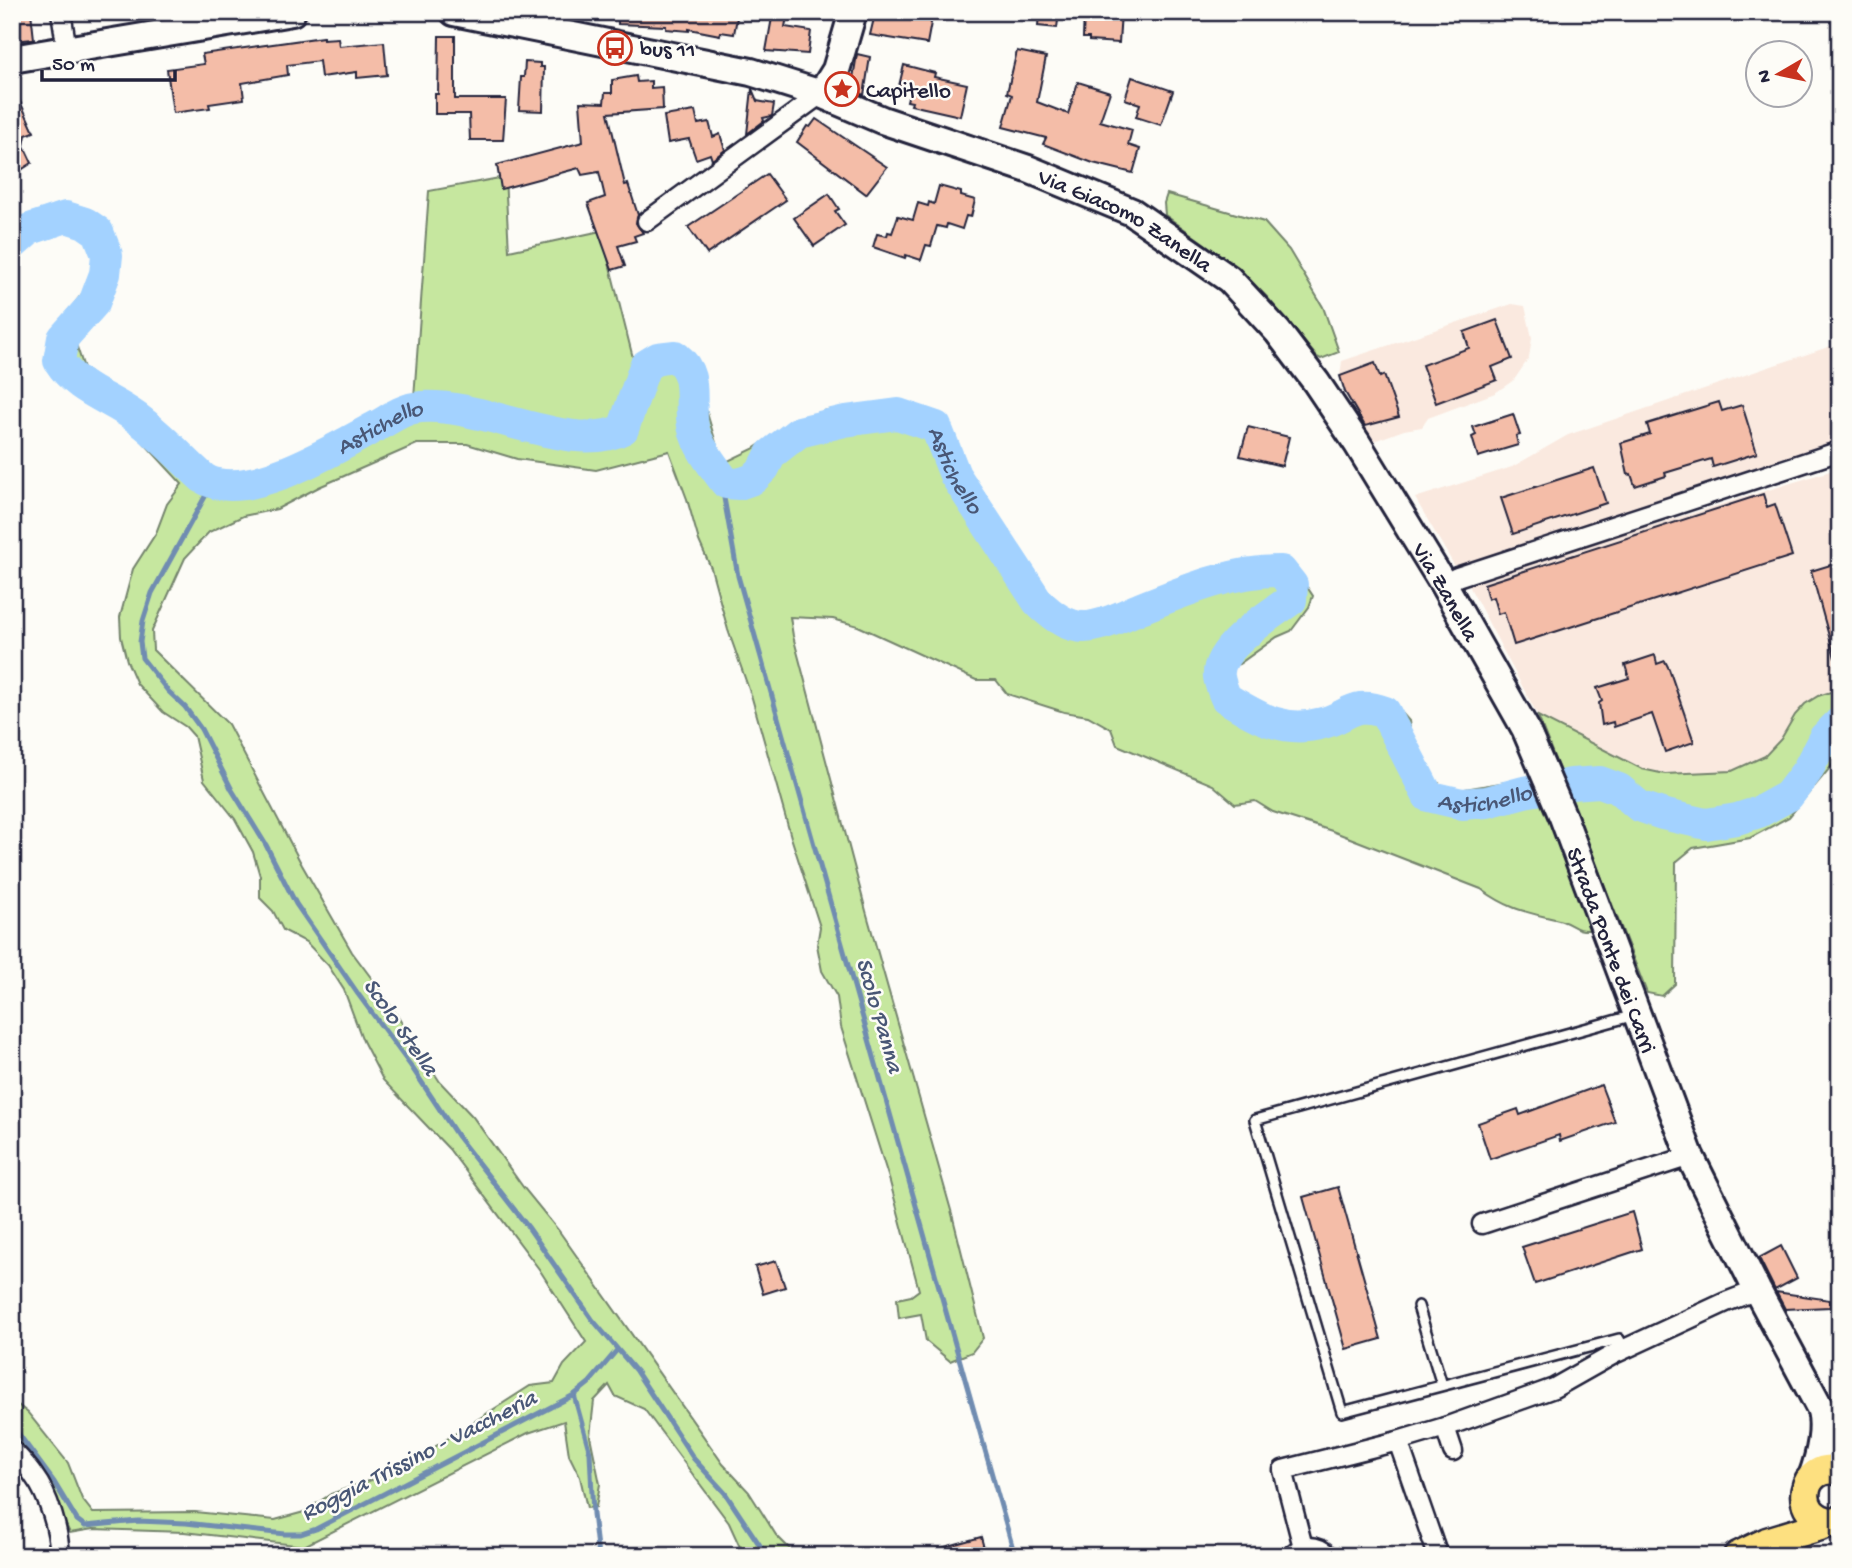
<svg xmlns="http://www.w3.org/2000/svg" width="1852" height="1568" font-family="'Gochi Hand',sans-serif">
<style>
.built{fill:#fae9df}
.green{fill:#c6e79f;stroke:#74846d;stroke-width:2}
.lines{fill:none;stroke-linecap:round;stroke-linejoin:round}
.stream{stroke:#6f8cb1;stroke-width:5}
.river{stroke:#a3d2ff;stroke-width:32}
.building{fill:#f4bda8;stroke:#22223b;stroke-width:2}
.lane-casing{stroke:#22223b;stroke-width:14}
.street-casing{stroke:#22223b;stroke-width:23}
.secondary-casing{stroke:#22223b;stroke-width:32}
.primary-casing{stroke:#22223b;stroke-width:33}
.lane{stroke:#fdfcf7;stroke-width:9}
.street{stroke:#fdfcf7;stroke-width:18}
.secondary{stroke:#fdfcf7;stroke-width:26}
.primary{stroke:#fde080;stroke-width:28}
.labels{text-anchor:middle;stroke-width:5;stroke-linejoin:round;paint-order:stroke}
.poi-label{font-size:23px;fill:#22223b;stroke:#fdfcf7;text-anchor:start}
.street-label{font-size:23px;fill:#22223b;stroke:#fdfcf7}
.water-label{font-size:24px;font-style:italic;fill:#495776;stroke:#fdfcf7}
</style>
<rect width="100%" height="100%" fill="#fdfcf7"/>
<filter id="ink" filterUnits="userSpaceOnUse"><feTurbulence type="fractalNoise" baseFrequency=".0143" numOctaves="2"/><feDisplacementMap in="SourceGraphic" scale="14" xChannelSelector="R" yChannelSelector="G"/><feConvolveMatrix kernelMatrix="1 2 1 2 8 2 1 2 1" color-interpolation-filters="sRGB"/></filter>
<g filter="url(#ink)">
<g class="built">
<path d="M1512,304L1525,306L1532,338L1529,358L1514,380L1495,393L1428,418L1422,427L1404,430L1374,441L1363,426L1346,393L1340,376L1342,361Z"/>
<path d="M1840,343V442L1625,516L1470,566L1454,565L1415,498L1512,467L1568,435Z"/>
<path d="M1840,468V689L1818,696L1795,715L1781,739L1765,756L1732,771L1656,774L1642,769L1538,716L1467,582Z"/>
</g>
<g class="green">
<path d="M505,177L509,251L601,231L635,366L687,347L717,446L726,462L753,449L794,421L827,410L886,405L928,415L944,425L964,478L1023,574L1062,613L1073,617L1093,613L1139,594L1257,562L1278,564L1299,575L1313,596L1309,607L1291,631L1277,637L1239,664L1232,666L1227,689L1266,708L1310,717L1383,698L1396,706L1409,721L1412,744L1431,779L1453,791L1536,777L1554,833L1592,930C1574,931 1576,926 1562,921C1528,912 1511,911 1481,889L1332,831L1273,812L1255,801L1235,804L1213,785L1117,745L1111,729L1088,716L1064,712L1007,694L996,680H976L858,626L833,619L790,617L793,636L866,911L952,1214L983,1338L972,1352L950,1361L926,1341L921,1314L899,1318L897,1299L911,1296L919,1290L890,1182L841,1027L837,997L822,971L817,945L820,927L791,837L752,698L728,630L711,568L699,541L687,499L669,451L596,470L517,459L467,444H417L319,487L277,509L243,516L209,532L185,558L152,631L153,650L228,724L302,865L352,952L381,991L440,1082L473,1117L523,1187L559,1231L723,1464L749,1492L776,1535L796,1555L800,1556H744L729,1523L644,1409L615,1396L609,1385L594,1401L590,1436L600,1484L596,1507L587,1508L580,1477L569,1455L564,1421L528,1433L304,1546L184,1532L93,1529L70,1533L59,1511L51,1484L12,1433V1400L28,1413L68,1463L82,1499L93,1513L195,1512L275,1520L304,1512L331,1494L397,1471L530,1386L554,1383L564,1365L586,1342L539,1269L449,1149L383,1080L363,1041L344,990L328,965L306,942L283,930L273,911L260,898V876L253,852L235,819L204,780L194,736L186,727L163,712L137,684L127,661L121,637L120,617L133,569L156,533L167,504L182,484L132,430L57,382L47,365L50,335L94,278L101,261L98,247L86,231L61,229L52,213L78,214L105,223L112,230L114,246L113,279L76,344L84,368L170,434L194,464L207,475L219,479H229L277,469L383,421L399,407L414,398L429,191Z"/>
<path d="M1167,194L1264,222L1289,250L1323,307L1339,352L1321,359L1317,357L1267,297L1238,268L1165,215L1164,203Z"/>
<path d="M1840,689V756L1789,817L1750,838L1693,848L1676,862L1675,984L1662,996L1647,993L1538,716L1642,769L1665,774L1732,771L1765,756L1781,739L1795,715L1805,704L1818,696Z"/>
</g>
<g class="lines">
<g class="stream">
<path d="M726,483L724,498L738,576L1015,1556"/>
<path d="M212,484L152,593L143,621L140,642L142,658L168,691L185,707L201,729L232,790L266,845L296,904L358,994L411,1066L458,1137L528,1227L592,1319L636,1371L694,1459L725,1493L767,1556"/>
<path d="M574,1395L590,1453L593,1514L598,1556"/>
<path d="M12,1425L54,1482L77,1520L85,1526L138,1521L186,1523L285,1534H301L316,1529L574,1395L589,1383L617,1350"/>
</g>
<path class="river" id="s1" d="M12,245L30,229L66,217L85,223L98,232L107,255L105,274L94,303L63,338L59,361C78,392 115,399 142,422C164,439 183,460 203,478C244,505 336,448 375,427C387,421 401,410 414,408C476,398 571,457 623,429L645,366L658,358L675,356C700,375 688,400 693,426C697,446 714,467 726,483L739,484L753,479L764,468L771,454L799,432L845,421L898,414L936,427L955,475L1038,602C1050,614 1066,627 1084,627C1102,627 1124,615 1141,608C1184,591 1234,570 1281,571L1292,585L1291,600C1271,614 1215,649 1219,677C1220,684 1223,691 1226,698C1258,717 1283,734 1323,723C1350,716 1353,700 1385,712L1428,796L1462,804L1487,802L1524,792L1571,784L1600,782L1619,789L1639,806L1662,814L1706,824L1737,819L1759,812L1788,796L1807,771L1824,738L1840,722"/>
</g>
<g class="building">
<path d="M12,12H31L34,39L12,41Z"/>
<path d="M618,12H738L734,34L721,32L720,35L689,29V31L666,29V26L618,24Z"/>
<path d="M773,12H788L785,27L811,31L808,54L766,51Z"/>
<path d="M883,12H933L927,44L870,35L875,14L882,15Z"/>
<path d="M1039,12H1059L1057,28L1038,26Z"/>
<path d="M1084,12H1121L1119,43L1089,41V38H1083Z"/>
<path d="M439,36H455V99H506L503,140H470L469,114H435V94H438Z"/>
<path d="M323,37V39L338,38L339,46L384,42L387,75L357,78V72L321,77L319,61L287,65L288,75L242,83L244,99L209,104L210,108L173,113L167,69L204,64L202,54Z"/>
<path d="M1017,51L1046,57L1037,102L1068,114L1078,82L1110,92L1100,121L1132,130L1128,145L1140,149L1133,173L1093,163L1043,144L1046,138L1003,127L1012,95L1007,93Z"/>
<path d="M857,54L870,57L864,95L851,90Z"/>
<path d="M525,62L540,63V67H544L543,111L519,110L521,77H524Z"/>
<path d="M904,65L935,73L934,77L967,84L960,116L911,105L912,102L907,101L910,89L899,86Z"/>
<path d="M636,76L637,82L651,81V88L662,87L663,109L608,113L625,185L628,184L638,215L636,223L643,233L634,236L636,241L618,246L625,266L612,270L588,203L605,197L599,172L582,175L579,168L501,189L497,165L583,142L580,102L604,103L605,93H612V80Z"/>
<path d="M1132,77L1173,91L1161,125L1136,117L1140,104L1125,99Z"/>
<path d="M12,84L34,132L26,135L24,146L32,163L21,170L12,172Z"/>
<path d="M752,89L757,101L774,104L772,116L763,118L764,121L747,134Z"/>
<path d="M695,111L698,124L709,122L713,137L720,134L725,150L712,160L710,154L696,159L689,139L668,143L664,116Z"/>
<path d="M816,119L887,167L866,194L797,142L807,126L810,127Z"/>
<path d="M767,174L786,200L707,254L688,227Z"/>
<path d="M939,186L961,192V196L975,200L971,217L966,216L962,229L947,224L946,228L937,226L931,246L926,245L921,260L906,255L905,258L873,247L877,234L887,236L888,232L892,233L898,216L913,220L918,203L928,206L929,202L934,204Z"/>
<path d="M829,194L839,209L835,211L845,225L814,246L794,218Z"/>
<path d="M1497,320L1512,359L1492,367L1497,380L1436,403L1422,365L1469,348L1464,332Z"/>
<path d="M1375,363L1380,377L1384,375L1399,417L1365,426L1345,392L1340,376Z"/>
<path d="M1719,402L1722,411L1742,405L1757,453L1713,467L1711,459L1665,473L1666,476L1635,486L1631,474L1628,475L1621,443L1650,434L1647,424Z"/>
<path d="M1513,414L1520,435L1516,436L1518,445L1478,457L1472,437L1476,435L1473,427Z"/>
<path d="M1248,427L1289,437L1282,466L1240,456Z"/>
<path d="M1594,468L1606,503L1513,534L1501,498Z"/>
<path d="M1763,494L1767,507L1775,504L1792,556L1514,645L1504,612L1498,614L1493,597L1488,599L1484,584Z"/>
<path d="M1840,562V658H1835L1811,571Z"/>
<path d="M1655,655L1657,664L1665,661L1669,669L1694,742L1665,752L1652,714L1614,727L1613,722L1602,725L1599,703L1602,701L1597,688L1629,678L1625,665Z"/>
<path d="M1601,1085L1615,1122L1560,1141L1559,1135L1490,1159L1478,1123L1518,1109L1520,1115Z"/>
<path d="M1338,1187L1381,1339L1346,1349L1303,1197Z"/>
<path d="M1632,1212L1642,1249L1535,1284L1522,1247Z"/>
<path d="M1781,1246L1797,1278L1775,1290L1759,1258Z"/>
<path d="M776,1261L785,1287L763,1294L755,1267Z"/>
<path d="M1776,1292L1830,1300V1307L1785,1309Z"/>
<path d="M981,1537L986,1556H931L930,1551Z"/>
</g>
<g class="lines">
<g class="lane-casing">
<g id="lane">
<path d="M1418,1306L1442,1385"/>
<path d="M1624,1349L1619,1339L1342,1412L1255,1120L1635,1015"/>
</g>
</g>
<g class="street-casing">
<g id="street">
<path d="M61,12L67,50"/>
<path d="M647,221L821,94"/>
<path d="M1444,585L1457,577L1840,451"/>
<path d="M1482,1224L1690,1156"/>
<path d="M1445,1427L1554,1388L1616,1353L1726,1302L1757,1290"/>
<path d="M1398,1441L1445,1427L1453,1451"/>
<path d="M12,1450C20,1458 28,1466 34,1476C49,1496 59,1531 60,1556"/>
<path d="M1303,1547L1283,1470L1398,1441L1438,1556"/>
<path d="M1291,1556C1302,1544 1317,1544 1329,1556"/>
</g>
</g>
<g class="secondary-casing">
<g id="secondary">
<path id="s2" d="M454,12L751,72L821,94L882,120L1028,169L1132,212L1229,279L1278,332L1316,382L1357,443L1444,585L1525,728L1563,817L1690,1156L1757,1290L1820,1408L1840,1438"/>
<path d="M12,59L292,12"/>
<path d="M821,94L836,70L853,12"/>
<path d="M1812,1477C1820,1455 1826,1432 1821,1410"/>
</g>
</g>
<g class="primary-casing">
<g id="primary">
<path d="M1832,1522C1790,1517 1801,1460 1840,1471"/>
<path d="M1738,1556L1767,1542L1840,1520"/>
</g>
</g>
<use href="#lane" class="lane"/>
<use href="#street" class="street"/>
<use href="#secondary" class="secondary"/>
<use href="#primary" class="primary"/>
</g>
</g>
<defs>
<g id="bus-ring" transform="scale(1.75)"><circle r="9.5" fill="#fdfcf7" stroke="#c8321e" stroke-width="1.5"/><path d="M-5-6H5V4H4V6H2V4H-2V6H-4V4H-5ZM-3.5-4V0h7V-4ZM-3.5 1.2v1.5H-2V1.2ZM2 1.2v1.5H3.5V1.2Z" fill="#c8321e"/></g>
<g id="sight-ring" transform="scale(1.75)"><circle r="9.5" fill="#fdfcf7" stroke="#c8321e" stroke-width="1.5"/><path d="M0-6L1.8-2.2L6-1.7L2.9 1.2L3.7 5.4L0 3.3L-3.7 5.4L-2.9 1.2L-6-1.7L-1.8-2.2Z" fill="#c8321e"/></g>
</defs>
<g fill-rule="evenodd">
<use href="#bus-ring" x="615" y="48"/>
<use href="#sight-ring" x="842" y="89"/>
</g>
<g class="labels">
<g class="poi-label">
<text x="640" y="56">bus 11</text>
<text x="866" y="97">Capitello</text>
</g>
<g class="street-label">
<text dy="8" stroke="none"><textPath href="#s2" startOffset="707">Via Giacomo Zanella</textPath></text>
<text dy="8" stroke="none"><textPath href="#s2" startOffset="1209">Via Zanella</textPath></text>
<text dy="8" stroke="none"><textPath href="#s2" startOffset="1605">Strada Ponte dei Carri</textPath></text>
</g>
<g class="water-label">
<text dy="8" stroke="none"><textPath href="#s1" startOffset="620">Astichello</textPath></text>
<text dy="8" stroke="none"><textPath href="#s1" startOffset="1396">Astichello</textPath></text>
<text dy="8" stroke="none"><textPath href="#s1" startOffset="2298">Astichello</textPath></text>
<text transform="translate(881 1015) rotate(74)" y="8">Scolo Panna</text>
<text transform="translate(402 1026) rotate(55)" y="8">Scolo Stella</text>
<text transform="translate(418 1454) rotate(-27)" y="8">Roggia Trissino - Vaccheria</text>
</g>
</g>
<rect width="1852" height="1568" fill="none" stroke="#fdfcf7" stroke-width="42"/>
<rect x="21" y="21" width="1810" height="1526" fill="none" stroke="#22223b" stroke-width="2.5" filter="url(#ink)"/>
<g transform="translate(1779 74) rotate(261)"><circle r="33" fill="#fdfcf7" stroke="#a5a5ac" stroke-width="2"/>
<path d="M0-5L12 26L0 18L-12 26Z" fill="#c8321e"/>
<text y="-10" font-size="19" font-weight="bold" text-anchor="middle" fill="#22223b">N</text>
</g>
<path d="M42 70v10h133v-10" fill="none" stroke="#22223b" stroke-width="3.5"/>
<text x="52" y="70" font-size="21" fill="#22223b" stroke="#fdfcf7" stroke-width="5" paint-order="stroke">50 m</text>
</svg>
